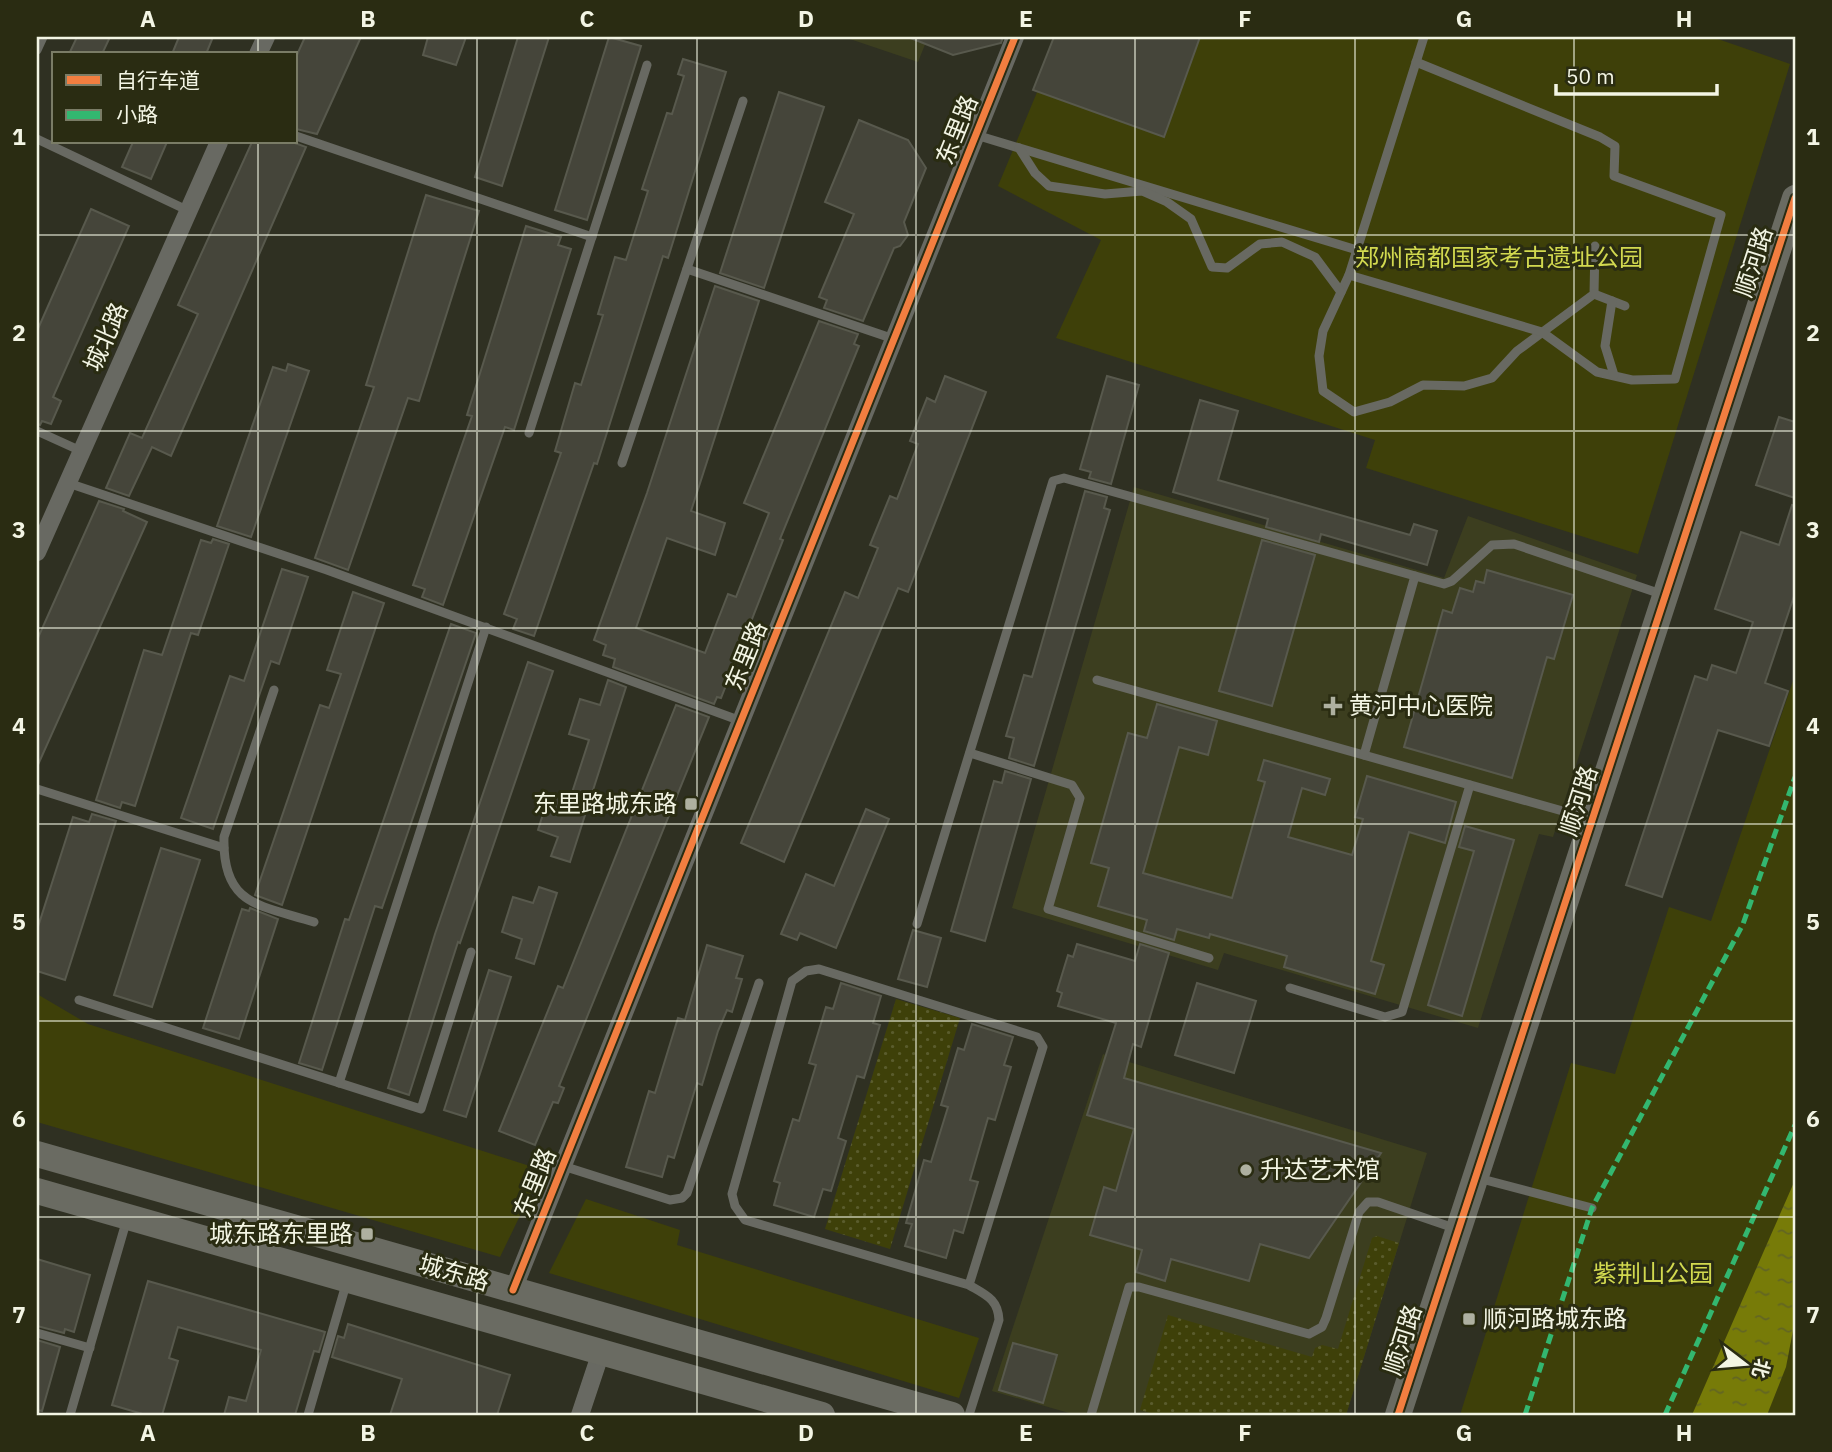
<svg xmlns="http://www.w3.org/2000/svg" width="1832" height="1452" font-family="'IBM Plex Sans','Noto Sans SC',sans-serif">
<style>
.built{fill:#3c3e1f}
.grass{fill:url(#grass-dots)}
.green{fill:#3e4009}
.water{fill:url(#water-ripples)}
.building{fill:#45453a;stroke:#58594d;stroke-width:2}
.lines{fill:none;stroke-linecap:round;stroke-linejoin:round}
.lane{stroke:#686962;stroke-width:9}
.street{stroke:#686962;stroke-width:18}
.secondary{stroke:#6a6b62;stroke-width:26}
.quiet{stroke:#33b770;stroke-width:5;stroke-dasharray:10 5;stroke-linecap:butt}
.cycleway-casing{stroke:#2a2c12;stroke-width:11}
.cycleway{stroke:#f27e40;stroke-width:7}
.grid{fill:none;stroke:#f3f5e4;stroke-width:2;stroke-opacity:0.55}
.poi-dot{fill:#aeb0a0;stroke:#2a2c12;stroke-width:2.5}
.labels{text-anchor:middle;stroke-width:6;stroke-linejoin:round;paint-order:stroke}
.street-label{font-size:24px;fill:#f3f5e4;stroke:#2a2c12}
.park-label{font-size:24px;fill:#d2d94f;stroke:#2a2c12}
.poi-label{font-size:24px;fill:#f3f5e4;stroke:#2a2c12;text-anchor:start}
.neatline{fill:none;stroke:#f3f5e4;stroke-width:2.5}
.grid-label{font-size:23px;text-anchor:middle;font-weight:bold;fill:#f3f5e4}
</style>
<defs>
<pattern id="grass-dots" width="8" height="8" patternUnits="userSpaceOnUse" patternTransform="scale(1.75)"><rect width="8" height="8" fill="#3e4009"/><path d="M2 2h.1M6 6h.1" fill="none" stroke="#5a5c2d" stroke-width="1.8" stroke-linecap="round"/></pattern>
<pattern id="water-ripples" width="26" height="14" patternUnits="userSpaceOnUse" patternTransform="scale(1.75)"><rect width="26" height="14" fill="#777b08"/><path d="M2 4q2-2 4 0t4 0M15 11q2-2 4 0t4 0" fill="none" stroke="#626523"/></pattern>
</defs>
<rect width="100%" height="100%" fill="#2f3022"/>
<g class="built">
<path d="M844,37H928L918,62Z"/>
<path d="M1134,487L1444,578L1468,516L1637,575L1553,837L1539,834L1478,1028L1224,953L1218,970L1012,908Z"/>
<path d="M1103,1054L1427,1153L1346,1415H1076L992,1391Z"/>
</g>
<g class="grass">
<path d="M896,999L960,1018L890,1249L825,1229Z"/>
<path d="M1377,1236L1399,1243L1346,1415H1158L1140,1410L1168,1315L1312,1357L1315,1348L1322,1345L1338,1349L1372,1238Z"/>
</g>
<g class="green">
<path d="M1060,37H1712L1790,64L1638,554L1366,468L1375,440L1056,338L1101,240L998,186Z"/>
<path d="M1795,675V1415H1460L1571,1063L1615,1074L1669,907L1711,921Z"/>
<path d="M37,994L88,1024L542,1170L500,1257L37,1122Z"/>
<path d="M586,1199L680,1230L677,1245L979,1338L959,1398L549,1273Z"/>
</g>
<path class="water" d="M1795,1180V1320L1786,1367L1767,1415H1692Z"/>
<g class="building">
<path d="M77,37H110L102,54H69Z"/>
<path d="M179,37H213L206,54H172Z"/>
<path d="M305,37H361L317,134L296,129V57Z"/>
<path d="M428,37H466L456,65L423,55Z"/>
<path d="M518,37H549L502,186L475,177Z"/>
<path d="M609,37L641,46L587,220L555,210Z"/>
<path d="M908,37H1003L1001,43L953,55Z"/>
<path d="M1054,37H1200L1164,137L1033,90Z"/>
<path d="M683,59L726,72L668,258L663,256L597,464L594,463L534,636L513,629L517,619L504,614L561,453L555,451L575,383L581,385L603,315L598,314L615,257L626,260L648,191L642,189L667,113L672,114L684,76L678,74Z"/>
<path d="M779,92L824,107L764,288L720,273Z"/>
<path d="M859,120L908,140L926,168L904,222L908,235L900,246L894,248L863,321L824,308L827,300L819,297L854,214L825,202Z"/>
<path d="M133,142H167L151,179L122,167Z"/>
<path d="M252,142H292L306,147L171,456L152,447L129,496L106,488L130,433L142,438L198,314L178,305Z"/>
<path d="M426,195L479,211L419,401L408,398L348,570L315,558L374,387L366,385Z"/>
<path d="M91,209L129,226L53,397L61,401L51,424L42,421L40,425L37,424V331Z"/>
<path d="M526,226L561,237L558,245L571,249L514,430L505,427L443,605L422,597L425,589L413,585L472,416L467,415Z"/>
<path d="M715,286L759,301L691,511L725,523L715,555L667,538L636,628L705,653L728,594L736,597L769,513L744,503L819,321L858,334L854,344L859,346L780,539L783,540L721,698L717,697L714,704L613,667L615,659L603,655L606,645L594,640L647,493Z"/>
<path d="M288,364L309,371L251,537L217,526L273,367L286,371Z"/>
<path d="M945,376L986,392L908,592L898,588L784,862L741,843L845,592L858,598L878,548L870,545L890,496L897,499L918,444L910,441L927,398L935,402Z"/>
<path d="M1107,376L1139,385L1111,484L1089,478L1091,472L1080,469Z"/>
<path d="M1200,400L1238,411L1218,480L1410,535L1414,524L1437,531L1427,565L1321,534L1319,542L1266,527L1268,519L1173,492Z"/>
<path d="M1779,417L1795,422V498L1756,485Z"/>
<path d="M1085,491L1107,497L1104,508L1110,510L1034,766L1009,758L1014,738L1006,736L1024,675L1032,677Z"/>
<path d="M99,501L124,509L123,511L147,522L37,767V640Z"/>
<path d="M1792,505L1795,506V593L1765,683L1788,691L1769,746L1718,730L1662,897L1626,885L1695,676L1707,680L1712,665L1736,673L1753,622L1715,609L1741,532L1779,545Z"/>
<path d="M213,539L229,544L198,635L191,633L135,806L122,802L120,808L96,800L144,650L162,655L201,540L211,543Z"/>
<path d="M1262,540L1315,555L1272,706L1219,691Z"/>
<path d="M282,569L308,577L279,664L271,661L213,829L181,818L230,676L244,681Z"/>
<path d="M1487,570L1573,595L1554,659L1547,657L1512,778L1404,747L1443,610L1452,613L1460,588L1473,592L1476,581L1484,583Z"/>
<path d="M353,592L384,603L282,905L255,895L320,705L329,708L341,674L327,670Z"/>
<path d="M451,624L476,633L382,908L375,906L322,1070L299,1063L345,919L349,920Z"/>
<path d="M528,662L553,671L460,943L458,942L409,1095L388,1088L435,934Z"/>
<path d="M608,680L626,687L570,862L551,856L558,837L538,830L549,795L569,802L589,740L569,734L580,699L600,705Z"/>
<path d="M1157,704L1217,721L1208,755L1179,747L1143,873L1232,898L1265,782L1258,780L1264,760L1330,779L1325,795L1302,788L1288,837L1352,855L1363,819L1355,817L1367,776L1456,802L1445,843L1409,832L1371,961L1384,965L1375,994L1284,967L1287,956L1210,934L1209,938L1177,929L1174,940L1144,931L1147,920L1098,906L1109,868L1091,863L1128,733L1147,738Z"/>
<path d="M676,705L709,717L559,1086L564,1088L558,1103L553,1102L535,1145L499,1131L558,986L563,988Z"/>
<path d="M1005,771L1031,779L985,941L951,931L994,781L1002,783Z"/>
<path d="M866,809L889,819L836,948L800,933L797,940L781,934L806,874L834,886Z"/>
<path d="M92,814L116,821L65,980L37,971V930L73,817L89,822Z"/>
<path d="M1465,826L1514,840L1462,1016L1428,1005L1474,851L1459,847Z"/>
<path d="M161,848L200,860L152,1007L114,995Z"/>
<path d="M539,887L557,893L534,964L516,958L522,939L502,932L513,897L533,903Z"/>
<path d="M250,908L278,919L239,1039L203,1028L242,909L249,911Z"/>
<path d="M913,930L941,938L927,987L898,979Z"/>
<path d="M1077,944L1135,961L1140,944L1169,953L1141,1047L1133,1044L1124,1078L1381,1153L1309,1258L1260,1244L1249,1281L1171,1259L1165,1281L1136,1272L1142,1250L1090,1235L1104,1187L1116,1191L1134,1129L1087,1115L1116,1023L1058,1006L1062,993L1057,991L1068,955L1073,957Z"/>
<path d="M707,945L743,956L736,978L742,979L732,1012L727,1010L718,1031L702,1085L697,1083L674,1158L668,1156L662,1177L626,1167L649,1091L655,1093L678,1018L685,1020Z"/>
<path d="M489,970L511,977L466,1117L444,1110Z"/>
<path d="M841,983L881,996L873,1023L880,1025L864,1078L857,1076L838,1138L846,1141L831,1191L823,1189L814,1217L774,1205L780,1183L774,1181L793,1119L799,1121L816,1065L809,1063L826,1007L833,1009Z"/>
<path d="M1197,983L1256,1001L1234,1073L1175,1055Z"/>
<path d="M972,1024L1013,1037L1004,1065L1011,1067L995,1120L988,1118L970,1180L978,1182L963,1233L954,1230L946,1258L905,1246L912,1224L906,1223L924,1160L931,1162L948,1107L941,1105L958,1048L964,1050Z"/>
<path d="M37,1259L90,1275L74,1332L65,1329L64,1333L37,1326Z"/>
<path d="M148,1281L325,1332L319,1352L314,1351L295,1415H224L229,1397L246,1401L261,1350L178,1327L169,1358L178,1361L162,1415H146L112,1405Z"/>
<path d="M348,1324L510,1375L497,1415H390L402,1379L332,1357L338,1336L344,1338Z"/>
<path d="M37,1340L60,1347L42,1411L37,1410Z"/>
<path d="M1013,1343L1057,1355L1043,1403L999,1390Z"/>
</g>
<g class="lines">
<g class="lane">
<path d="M1424,37L1349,275L1323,331L1319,356L1323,391L1354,412L1390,402L1423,385L1464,386L1492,378L1517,351L1594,294L1595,246"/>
<path d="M37,50L43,37"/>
<path d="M976,135L1357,250"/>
<path d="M296,136L592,237"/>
<path d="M37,139L189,211"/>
<path d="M1019,148L1035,173L1049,186L1105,194L1142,191L1167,202L1191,219L1212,267L1227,268L1260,244L1282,242L1315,257L1341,292"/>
<path d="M687,269L894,339"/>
<path d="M1349,275L1542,332L1597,372L1632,380L1675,379L1721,215L1614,176L1615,146L1600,137L1416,62"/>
<path d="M1594,294L1625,306"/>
<path d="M1612,301L1605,346L1614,375"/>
<path d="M37,431L81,451"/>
<path d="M529,433L647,65"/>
<path d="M622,463L743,101"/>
<path d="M68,483L327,570L741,721"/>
<path d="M1097,680L1591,819"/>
<path d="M274,690L224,837C222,906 260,905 314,922"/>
<path d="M970,753L1072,785L1080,798L1048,909L1209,958"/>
<path d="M1364,755L1415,576"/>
<path d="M37,789L224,848"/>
<path d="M917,924L1053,481L1064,478L1444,584L1452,581L1492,545L1514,544L1664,595"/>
<path d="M1290,988L1385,1017L1402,1012L1470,785"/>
<path d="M79,1000L421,1109L471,952"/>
<path d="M339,1083L486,627"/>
<path d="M563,1166L670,1200L682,1198L687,1193L759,983"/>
<path d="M1478,1178L1592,1208"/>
<path d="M37,1333L90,1348"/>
<path d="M70,1415L127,1219"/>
<path d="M308,1415L347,1281"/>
<path d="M969,1415L999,1320C998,1299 986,1295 969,1285L745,1220L735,1206L732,1194L792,981L806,971L819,969L1037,1037L1043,1047L969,1285"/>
<path d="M1091,1415L1129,1287H1139L1309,1334L1322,1327L1326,1318L1359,1212L1368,1202H1378L1457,1229"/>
</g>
<g class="street">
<path d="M258,54L266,37"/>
<path d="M37,552L219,142"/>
<path d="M513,1290L1015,37"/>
<path d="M580,1415L601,1352"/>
</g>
<g class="secondary">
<path d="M37,1154L952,1415"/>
<path d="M37,1191L822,1415"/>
<path d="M1398,1415L1795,198"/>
</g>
<g class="quiet">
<path d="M1525,1415L1592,1208L1743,924L1795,777"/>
<path d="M1665,1415L1795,1125"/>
</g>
<g class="cycleway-casing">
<g id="cycleway">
<path d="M513,1290L1015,37"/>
<path d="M1398,1415L1795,198"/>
</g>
</g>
<use href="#cycleway" class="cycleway"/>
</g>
<path class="grid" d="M258,37V54M477,37V1415M697,37V1415M916,37V1415M1135,37V1415M1355,37V1415M1574,37V1415M258,142V1415M37,235H1795M37,431H1795M37,628H1795M37,824H1795M37,1021H1795M37,1217H1795"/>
<g class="poi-dot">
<path d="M1329.5 695.5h7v7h7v7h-7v7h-7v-7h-7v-7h7z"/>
<rect x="684" y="797" width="14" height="14" rx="3.5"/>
<circle cx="1246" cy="1170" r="7"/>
<rect x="360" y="1227" width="14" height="14" rx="3.5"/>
<rect x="1462" y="1312" width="14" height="14" rx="3.5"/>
</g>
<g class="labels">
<g class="street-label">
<text transform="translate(957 130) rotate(-68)" y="8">东里路</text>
<text transform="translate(1754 262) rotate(-72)" y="8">顺河路</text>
<text transform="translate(106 337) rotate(-66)" y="8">城北路</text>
<text transform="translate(746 656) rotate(-68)" y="8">东里路</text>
<text transform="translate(1579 801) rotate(-72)" y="8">顺河路</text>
<text transform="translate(535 1183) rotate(-68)" y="8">东里路</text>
<text transform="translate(454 1273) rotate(16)" y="8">城东路</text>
<text transform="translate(1403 1340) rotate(-72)" y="8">顺河路</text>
</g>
<g class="park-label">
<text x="1499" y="266">郑州商都国家考古遗址公园</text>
<text x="1653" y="1282">紫荆山公园</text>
</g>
<g class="poi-label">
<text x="1349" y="714">黄河中心医院</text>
<text x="677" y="812" text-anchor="end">东里路城东路</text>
<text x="1260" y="1178">升达艺术馆</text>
<text x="353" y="1242" text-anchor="end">城东路东里路</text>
<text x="1483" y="1327">顺河路城东路</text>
</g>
</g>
<rect width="1832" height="1452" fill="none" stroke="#2a2c12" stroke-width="77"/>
<rect x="52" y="52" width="245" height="91" fill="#2a2c12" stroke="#7a7c66" stroke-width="2"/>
<rect x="66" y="75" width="35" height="10" fill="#f27e40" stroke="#7a7c66" stroke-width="2"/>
<text x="116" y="88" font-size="21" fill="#f3f5e4">自行车道</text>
<rect x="66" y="110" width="35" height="10" fill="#33b770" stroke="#7a7c66" stroke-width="2"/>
<text x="116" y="122" font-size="21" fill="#f3f5e4">小路</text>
<g transform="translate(1745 1364) rotate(106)" stroke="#2a2c12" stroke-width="5" paint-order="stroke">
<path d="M0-5L12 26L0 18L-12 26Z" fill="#f3f5e4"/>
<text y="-10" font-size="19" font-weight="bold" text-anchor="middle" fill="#f3f5e4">北</text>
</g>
<path d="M1556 84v10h161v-10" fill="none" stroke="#f3f5e4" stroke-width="3.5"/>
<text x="1566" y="84" font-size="21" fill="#f3f5e4" stroke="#2a2c12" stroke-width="5" paint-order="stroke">50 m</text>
<rect x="38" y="38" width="1756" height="1376" class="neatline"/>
<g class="grid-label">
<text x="148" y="27">A</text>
<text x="368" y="27">B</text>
<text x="587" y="27">C</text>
<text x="806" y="27">D</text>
<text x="1026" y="27">E</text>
<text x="1245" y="27">F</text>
<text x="1464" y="27">G</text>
<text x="1684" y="27">H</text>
<text x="19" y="145">1</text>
<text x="1813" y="145">1</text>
<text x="19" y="341">2</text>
<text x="1813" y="341">2</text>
<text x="19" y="538">3</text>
<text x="1813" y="538">3</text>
<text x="19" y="734">4</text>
<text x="1813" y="734">4</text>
<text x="19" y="930">5</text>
<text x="1813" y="930">5</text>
<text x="19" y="1127">6</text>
<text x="1813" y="1127">6</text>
<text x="19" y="1323">7</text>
<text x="1813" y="1323">7</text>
<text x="148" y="1441">A</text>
<text x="368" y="1441">B</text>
<text x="587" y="1441">C</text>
<text x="806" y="1441">D</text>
<text x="1026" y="1441">E</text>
<text x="1245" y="1441">F</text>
<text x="1464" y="1441">G</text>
<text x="1684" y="1441">H</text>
</g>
</svg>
